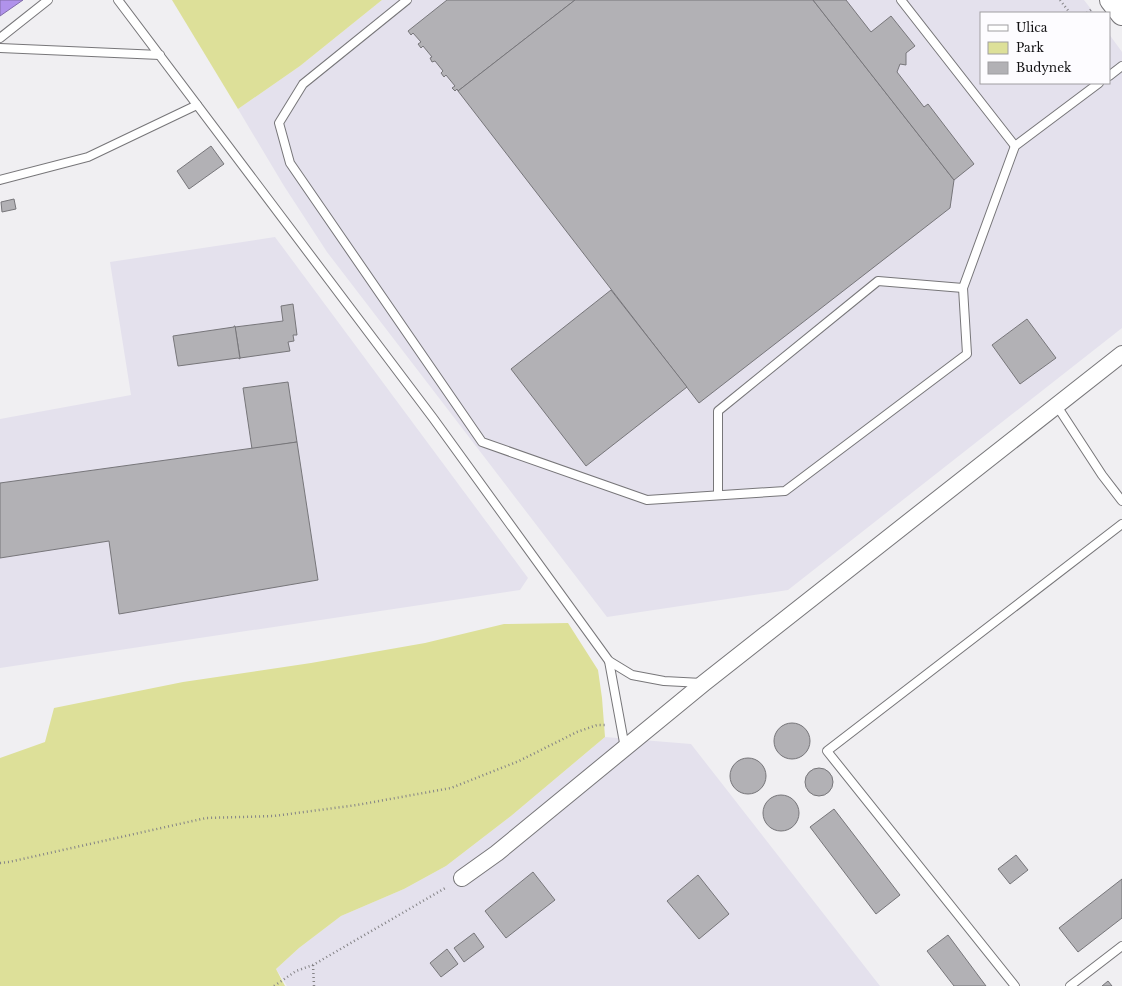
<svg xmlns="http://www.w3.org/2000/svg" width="1122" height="986" font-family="'Libre Baskerville',serif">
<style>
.built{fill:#e4e1ed}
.green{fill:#dde099}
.water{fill:#b092eb;stroke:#816caa}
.building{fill:#b2b1b5;stroke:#77767a}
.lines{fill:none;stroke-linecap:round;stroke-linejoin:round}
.lane-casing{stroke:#777679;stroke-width:10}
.street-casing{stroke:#777679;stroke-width:18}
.secondary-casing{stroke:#777679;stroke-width:24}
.path{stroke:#848386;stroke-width:2.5;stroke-dasharray:1 3;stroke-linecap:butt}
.lane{stroke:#fff;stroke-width:8}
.street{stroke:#fff;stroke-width:16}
.secondary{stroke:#fff;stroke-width:22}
</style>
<rect width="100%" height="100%" fill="#f0eff2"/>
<g class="built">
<path d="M382,0H1084L1094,13H981V83H1109V34L1122,52V328L788,590L607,617L327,252L284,186L238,109L300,66Z"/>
<path d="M275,237L528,578L520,590L0,668V419L131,395L110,262Z"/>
<path d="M605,737L691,744L880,986H287L276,969L299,948L341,916L404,889L446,866L511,816Z"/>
</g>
<g class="green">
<path d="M172,0H382L300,66L238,109Z"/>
<path d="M568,623L598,670L602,698L605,737L511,816L446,866L404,889L341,916L299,948L276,969L285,986H0V758L45,742L54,708L183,682L311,663L425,643L504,624Z"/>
</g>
<path class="water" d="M0,0H23L0,16Z"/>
<g class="building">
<path d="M447,0H575L458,91L457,89L455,91L452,88L455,86L446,75L444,77L441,73L443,71L435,61L432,62L430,58L432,57L423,46L421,48L418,44L421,42L413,33L411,35L408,31Z"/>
<path d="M575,0H813L954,180L950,208L699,403L458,91Z"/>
<path d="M813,0H846L871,32L891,16L915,46L906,53V65L900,64L897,72L924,107L928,104L974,164L954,180Z"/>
<path d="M211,146L224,164L189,189L177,171Z"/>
<path d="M14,199L16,209L2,212L1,202Z"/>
<path d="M611,290L687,387L586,466L511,369Z"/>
<path d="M293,304L297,335H293L294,341L288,342L290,351L240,358L235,327L283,321L281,306Z"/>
<path d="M1027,319L1056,358L1020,384L992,345Z"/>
<path d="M234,326H235L240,359L238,358L178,366L173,336L234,327Z"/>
<path d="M288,382L297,442L252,449L243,388Z"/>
<path d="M297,442L318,580L119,614L109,541L0,558V483Z"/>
<circle cx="792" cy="741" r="18"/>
<circle cx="748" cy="776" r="18"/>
<circle cx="819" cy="782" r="14"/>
<circle cx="781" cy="813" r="18"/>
<path d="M834,809L900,895L876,914L810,827Z"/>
<path d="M1016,855L1028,870L1010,884L998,869Z"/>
<path d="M533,872L555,900L506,938L485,911Z"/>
<path d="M698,875L729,914L699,939L667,901Z"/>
<path d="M1122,879V918L1078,952L1059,928Z"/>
<path d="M474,933L484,947L464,962L454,948Z"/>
<path d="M948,935L986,986H954L927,951Z"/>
<path d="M447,949L458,964L441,977L430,963Z"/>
<path d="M1108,981L1112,986H1102Z"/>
</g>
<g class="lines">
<g class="lane-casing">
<g id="lane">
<path d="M118,0L433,418L609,661L632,675L664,681L702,683"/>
<path d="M407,0L303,84L279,123L290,163L482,442L647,500L785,491L967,354L963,288L1015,146L1099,83"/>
<path d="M901,0L1015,146"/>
<path d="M0,38L48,0"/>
<path d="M0,48L160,55"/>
<path d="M1109,76L1122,66"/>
<path d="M0,180L88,157L197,105"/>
<path d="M1057,406L1102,475L1122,501"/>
<path d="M718,495V411L878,281L963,288"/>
<path d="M609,661L625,748"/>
<path d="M1015,986L827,751L1122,524"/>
<path d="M1070,986L1122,946"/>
</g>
</g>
<g class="street-casing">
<path id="street" d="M462,878L497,853L704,683L1122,354"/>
</g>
<g class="secondary-casing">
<path id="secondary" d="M1111,0L1122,14"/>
</g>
<g class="path">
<path d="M1060,0L1070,13"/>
<path d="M1087,13L1093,8"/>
<path d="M0,863L9,862L206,818L274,816L357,805L451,788L519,761L577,732L597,725H607"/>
<path d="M313,965L314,986"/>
<path d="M274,986L296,971L313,965L447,887"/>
</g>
<use href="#lane" class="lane"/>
<use href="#street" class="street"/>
<use href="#secondary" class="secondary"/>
</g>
<rect x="980" y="12" width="130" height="72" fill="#fdfcff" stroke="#9f9ea1"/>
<rect x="988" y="25" width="20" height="6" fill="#ffffff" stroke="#9f9ea1"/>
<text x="1016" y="32" font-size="12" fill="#131214">Ulica</text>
<rect x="988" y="42" width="20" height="12" fill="#dde099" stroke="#9f9ea1"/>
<text x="1016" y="52" font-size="12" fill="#131214">Park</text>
<rect x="988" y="62" width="20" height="12" fill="#b2b1b5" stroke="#9f9ea1"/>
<text x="1016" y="72" font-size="12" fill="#131214">Budynek</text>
</svg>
